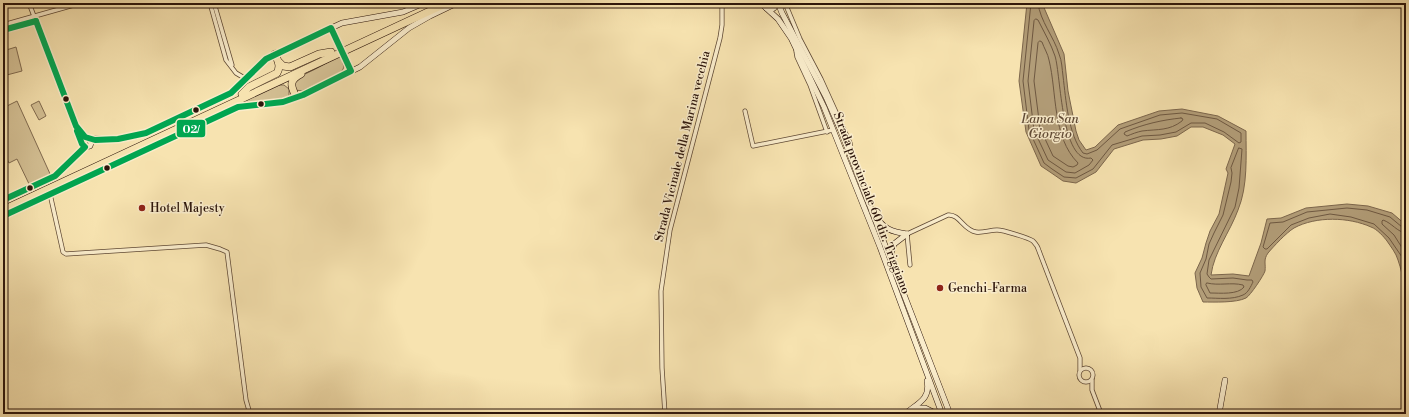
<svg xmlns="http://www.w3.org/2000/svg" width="1409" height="417" font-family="'Libre Bodoni',serif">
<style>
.green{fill:#d4c094;stroke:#806a4f}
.water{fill:#b29d78;stroke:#7c664c}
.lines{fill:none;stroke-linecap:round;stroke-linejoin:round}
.shore{stroke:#6e5841;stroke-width:1}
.street-casing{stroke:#5e4834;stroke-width:5}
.secondary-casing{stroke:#2b140a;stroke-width:6}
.highway-casing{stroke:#2b140a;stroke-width:8}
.street{stroke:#faedcc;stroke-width:3.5}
.secondary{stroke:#faedcc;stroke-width:5}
.highway{stroke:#f7e3b0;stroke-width:7}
.secondary-bridge-casing{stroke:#2b140a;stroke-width:6;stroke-linecap:butt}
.secondary-bridge{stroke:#faedcc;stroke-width:5}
.bus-1-casing{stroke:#faedcc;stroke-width:9}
.bus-1{stroke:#00a651;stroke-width:6}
.bus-dot{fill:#2b140a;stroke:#faedcc;stroke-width:1.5}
.poi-dot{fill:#8f2418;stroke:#faedcc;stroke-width:1.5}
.labels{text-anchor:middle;stroke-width:3;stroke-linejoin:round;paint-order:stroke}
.street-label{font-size:12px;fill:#2b140a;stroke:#faedcc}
.poi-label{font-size:12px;fill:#2b140a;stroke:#faedcc;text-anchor:start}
.water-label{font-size:13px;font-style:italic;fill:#614b36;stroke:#faedcc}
.line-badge{stroke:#faedcc;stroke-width:1.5}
.badge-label{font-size:11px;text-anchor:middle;font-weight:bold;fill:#fff}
</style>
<rect width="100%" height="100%" fill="#f7e3b0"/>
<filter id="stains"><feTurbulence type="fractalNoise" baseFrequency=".005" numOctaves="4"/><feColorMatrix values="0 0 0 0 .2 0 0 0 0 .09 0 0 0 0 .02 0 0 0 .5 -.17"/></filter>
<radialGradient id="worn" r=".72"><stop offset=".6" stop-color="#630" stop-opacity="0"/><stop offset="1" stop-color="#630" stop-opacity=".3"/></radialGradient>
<g class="green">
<path d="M16,47L22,71L3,76V51Z"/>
<path d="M341,56L344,67L341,73L302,91L296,90L293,81C303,74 313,71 323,65C329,62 334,58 341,56Z"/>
<path d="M279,85H284L289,89V97L284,100L228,107Z"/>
<path d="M17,101L51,176L30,186L17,159L9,163L3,151V108Z"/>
<path d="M39,101L46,116L39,120L31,105Z"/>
</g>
<path class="water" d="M1027,3H1042L1064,54L1068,91L1076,131L1079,140L1086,150L1095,147L1118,125L1159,111L1182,109L1218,116L1246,131C1246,156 1248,186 1238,210C1230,232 1214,252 1211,275L1233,274L1249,276L1261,243L1267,219L1281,218L1306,208L1347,204L1368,206L1392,213L1406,225V286C1402,277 1401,268 1398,260C1396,253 1391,247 1387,241C1384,237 1377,229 1371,227C1349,217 1316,216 1294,228C1286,233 1274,246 1268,253C1263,260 1266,264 1265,271C1264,275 1250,296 1246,298C1236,303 1214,302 1203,302L1197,288L1195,273L1202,258L1206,243L1210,231L1219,214L1228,173L1226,169L1235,144L1223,135L1203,127H1191L1177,136L1161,139L1143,140L1114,149L1096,172L1076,183L1063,181L1050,172L1041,166L1026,132L1019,81Z"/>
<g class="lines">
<g class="shore">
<path d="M1031,3L1023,81L1029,130L1044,163L1052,169L1064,177L1076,178L1093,169L1112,145L1142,136L1160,135L1176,132L1191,123H1205L1224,132L1239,143L1241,142V133L1217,119L1182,113L1160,115L1120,129L1097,150L1087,154L1083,153C1068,134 1066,100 1063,76C1062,69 1062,61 1059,54C1054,37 1040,21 1038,3"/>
<path d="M1036,19L1038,20C1044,32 1051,44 1055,56C1061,75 1061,164 1091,158L1093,160L1089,165L1075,173L1066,172L1048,160L1034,130L1028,81L1034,21Z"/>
<path d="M1040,41L1042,42C1044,48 1048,54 1049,60C1057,92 1052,137 1078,163L1077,165L1073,167L1068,166L1053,156L1040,128L1034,81L1038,43Z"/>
<path d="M1181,118L1183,119L1182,121C1169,131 1158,129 1142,131C1137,132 1132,134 1127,136L1124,134L1125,132C1144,124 1162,120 1181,118Z"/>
<path d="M1239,148L1242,149L1239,188L1235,207L1209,260L1207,274L1209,277L1211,279L1233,278L1247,280H1252L1253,282C1251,286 1248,293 1243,295C1232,300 1218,298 1207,298L1201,287L1200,273L1206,259L1209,244L1214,233L1223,215L1231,182L1232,173L1231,168Z"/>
<path d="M1406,228L1402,227L1390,217L1367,210L1347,208L1307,212L1283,222L1270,223L1263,247L1265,249H1267L1291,225L1309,218L1330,214L1351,217L1374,224L1389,238L1402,257L1406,274"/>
<path d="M1406,233C1397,232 1392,223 1383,220L1382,221V224L1394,235L1406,254"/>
<path d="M1207,283C1219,286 1231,282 1243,285L1244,287C1238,295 1220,293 1210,293L1206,285Z"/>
</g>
<g class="street-casing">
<g id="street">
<path d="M29,3L82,143"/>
<path d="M210,3L226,60L236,73L246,79"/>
<path d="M214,3L232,65"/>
<path d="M785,3L800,39L821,79L850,143L851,154"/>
<path d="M3,25L81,3"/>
<path d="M3,30L36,21"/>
<path d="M796,51L797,57L810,85L827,132"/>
<path d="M745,111L753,146L833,130"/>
<path d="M77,128L81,133L87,138"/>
<path d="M50,194L63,252L66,254L206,245L220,249L227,252L246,400L250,414"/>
<path d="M910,265L907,234L948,215C960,214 963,230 976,232C983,233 990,230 997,230C1003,230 1029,238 1033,241C1036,244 1038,247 1039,251L1080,358V370"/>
<circle cx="1086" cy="375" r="7"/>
<path d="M1092,380V390L1100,411L1099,414"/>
<path d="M665,414L662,368L661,291L670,230L720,38L722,25V3"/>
</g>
</g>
<g class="secondary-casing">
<g id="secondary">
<path d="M761,3L766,8L771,10L774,8L777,3"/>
<path d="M778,3L782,13L826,97L841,131L950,414"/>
<path d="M766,8L778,19L791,38L824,107L880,247L942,414"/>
<path d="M331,28L336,39"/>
<path d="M346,60L351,71"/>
<path d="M85,147L82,143L83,140L85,138C105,140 128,140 146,133L231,93L261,63L275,54L342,23L403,12L424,3"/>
<path d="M3,200L55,176L85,147L90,146L91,143L89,139"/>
<path d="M876,215C882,229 893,232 907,234"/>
<path d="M3,216L238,107L283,102L303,95L360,67L409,28L430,16L457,3"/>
<path d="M893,258L891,254L894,244L907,234"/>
<path d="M915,408H925L937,414"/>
<path d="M905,414C916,404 931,400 927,381"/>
<path d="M1219,414L1225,380"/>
</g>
</g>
<g class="highway-casing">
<g id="highway">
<path d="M279,62L283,66L290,67L319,54L331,52"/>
<path d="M242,94L249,87L277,73C281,66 278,61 275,54"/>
<path d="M296,97C291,86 288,81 301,74"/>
<path d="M3,210L447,3"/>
</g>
</g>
<use href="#street" class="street"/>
<use href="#secondary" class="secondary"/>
<use href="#highway" class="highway"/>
<g class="secondary-bridge-casing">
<path id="secondary-bridge" d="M336,39L346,60"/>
</g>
<use href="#secondary-bridge" class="secondary-bridge"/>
<g class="bus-1-casing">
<g id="bus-1">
<path d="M3,30L36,21"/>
<path d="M3,200L55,176L85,147L82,144L77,131"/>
<path d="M3,216L238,107L283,102L303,95L351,71L331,28L266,59L231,93L146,133L118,139L95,140L85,137L76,126L36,21"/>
</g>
</g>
<use href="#bus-1" class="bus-1"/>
</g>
<g class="bus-dot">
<circle cx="66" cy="99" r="3.5"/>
<circle cx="261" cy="104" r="3.5"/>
<circle cx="196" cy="110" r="3.5"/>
<circle cx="107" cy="168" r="3.5"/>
<circle cx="30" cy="188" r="3.5"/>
</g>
<g class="poi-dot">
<circle cx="142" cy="208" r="4"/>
<circle cx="940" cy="288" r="4"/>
</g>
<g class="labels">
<g class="street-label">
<text transform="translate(682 146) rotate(-76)" y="4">Strada Vicinale della Marina vecchia</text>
<text transform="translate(872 203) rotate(69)" y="4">Strada provinciale 60 dir. Triggiano</text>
</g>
<g class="poi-label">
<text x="150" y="212">Hotel Majesty</text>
<text x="948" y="292">Genchi-Farma</text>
</g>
<g class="water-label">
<text x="1050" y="123">Lama San<tspan x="1050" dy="15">Giorgio</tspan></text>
</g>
</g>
<rect class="line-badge" x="176" y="119" width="30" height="19" rx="4" fill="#00a651"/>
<g class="badge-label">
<text x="191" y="133">02/</text>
</g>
<rect width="1409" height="417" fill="none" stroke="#f7e3b0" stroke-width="16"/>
<rect x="4" y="4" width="1401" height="409" fill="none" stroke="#2b140a" stroke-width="2"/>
<rect x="8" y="8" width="1393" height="401" fill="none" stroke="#2b140a"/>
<rect width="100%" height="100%" filter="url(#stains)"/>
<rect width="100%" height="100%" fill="url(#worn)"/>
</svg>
